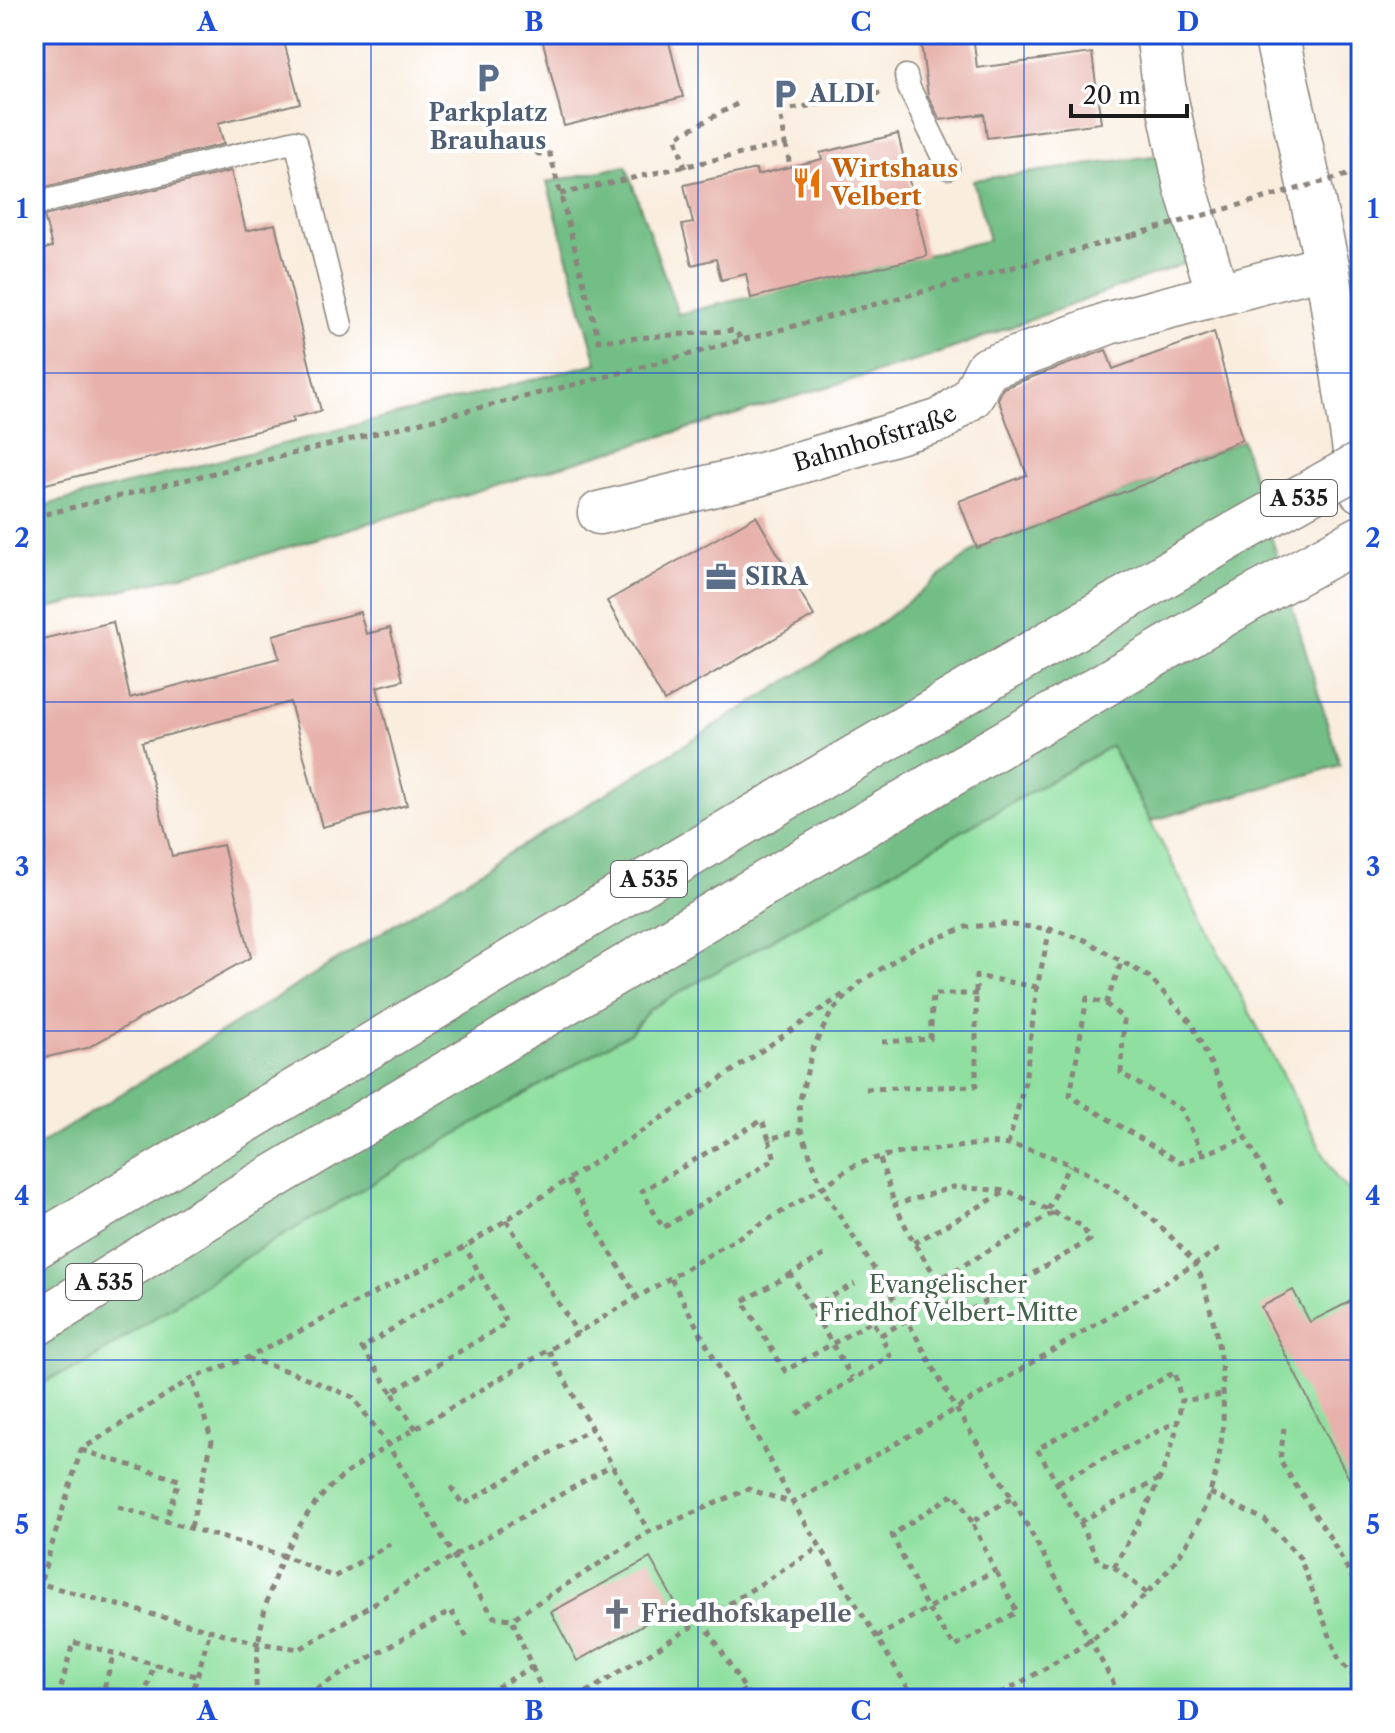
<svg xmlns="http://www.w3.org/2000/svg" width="1395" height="1733" font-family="'Libre Caslon Text',serif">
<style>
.green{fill:#8fe0a0;stroke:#567e5e;stroke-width:2}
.forest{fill:#73be86;stroke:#486d51;stroke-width:2}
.building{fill:#e7b2ab}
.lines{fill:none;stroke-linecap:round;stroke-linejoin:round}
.service-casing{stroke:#8a847d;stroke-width:25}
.minor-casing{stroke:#8a847d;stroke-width:45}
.tertiary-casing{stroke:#8a847d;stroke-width:47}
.motorway-casing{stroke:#8a847d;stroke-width:47}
.path{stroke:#8a847d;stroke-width:5;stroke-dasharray:6 6;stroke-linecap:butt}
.service{stroke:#fff;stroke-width:22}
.minor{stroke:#fff;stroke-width:42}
.tertiary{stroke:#fff;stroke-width:44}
.motorway{stroke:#fff;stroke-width:44}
.motorway-bridge-casing{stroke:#8a847d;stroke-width:47;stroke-linecap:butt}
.path-bridge{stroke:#8a847d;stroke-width:5;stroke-dasharray:6 6;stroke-linecap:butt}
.motorway-bridge{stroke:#fff;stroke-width:44}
.grid{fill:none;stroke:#1d4ed8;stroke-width:2;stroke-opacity:0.55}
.labels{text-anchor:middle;stroke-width:8;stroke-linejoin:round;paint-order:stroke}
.shield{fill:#fff;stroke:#606060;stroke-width:2}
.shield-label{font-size:22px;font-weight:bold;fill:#1c1c1c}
.service-label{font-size:24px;font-weight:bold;fill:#4e5e75;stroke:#fff;text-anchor:start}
.food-label{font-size:24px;font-weight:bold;fill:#c56008;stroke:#fff;text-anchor:start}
.street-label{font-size:24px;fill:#1c1c1c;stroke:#fff}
.park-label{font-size:24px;fill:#44614a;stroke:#fff}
.worship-label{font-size:24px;font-weight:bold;fill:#5b616d;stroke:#fff;text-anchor:start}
.neatline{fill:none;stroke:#1d4ed8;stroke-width:3}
.grid-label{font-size:26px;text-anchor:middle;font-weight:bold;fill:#1d4ed8}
</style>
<rect width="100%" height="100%" fill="#fff"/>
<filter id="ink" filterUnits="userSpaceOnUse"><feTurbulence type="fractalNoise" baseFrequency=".0125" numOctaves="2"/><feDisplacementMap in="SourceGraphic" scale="16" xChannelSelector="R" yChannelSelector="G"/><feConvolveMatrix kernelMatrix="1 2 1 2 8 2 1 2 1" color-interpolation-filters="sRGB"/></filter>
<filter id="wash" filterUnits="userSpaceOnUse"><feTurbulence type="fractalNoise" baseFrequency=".006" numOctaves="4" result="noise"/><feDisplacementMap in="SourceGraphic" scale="32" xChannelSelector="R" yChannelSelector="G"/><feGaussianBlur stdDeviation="1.8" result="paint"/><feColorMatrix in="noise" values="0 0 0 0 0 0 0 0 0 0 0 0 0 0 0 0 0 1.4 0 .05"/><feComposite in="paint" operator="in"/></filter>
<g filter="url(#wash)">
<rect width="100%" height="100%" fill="#f9edde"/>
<path class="green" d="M1111,746L1336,1178L1361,1202V1699H34V1389L57,1375L80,1367L246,1257L631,1032L649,1010Z"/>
<g class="forest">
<path d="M1160,155L1194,260L929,357L258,556L34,612V508L597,363L547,182L626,166L678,314L989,240L973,180Z"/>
<path d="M1242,440L1340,765L1151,821L1111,746L649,1010L631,1032L246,1257L80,1367L57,1375L34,1389V1148L879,624L977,548L1155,480L1186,463Z"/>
</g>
<g id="blocks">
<g class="building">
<path d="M34,34H282L300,103L218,123L224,144L37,189L34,178Z"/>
<path d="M541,34H667L683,97L564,126Z"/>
<path d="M920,34H973L977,68L1092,53L1101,123L987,138L984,114L940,120L928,96Z"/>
<path d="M898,134L927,256L751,298L746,274L721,280L716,259L692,265L682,225L693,223L684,185L756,169L757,175L822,159L820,153Z"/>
<path d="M231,171L246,231L275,224L321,411L292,418L293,422L34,487V252L52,247L44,216Z"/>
<path d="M1214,332L1242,440L1186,463L1155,480L977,548L959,501L1027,475L998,399L1003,388L1106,350L1113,369Z"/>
<path d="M756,516L814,616L664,701L607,601Z"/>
<path d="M360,612L366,634L390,628L403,680L377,687L407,805L322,827L290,702L142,742L172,856L223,845L251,957L87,1048L34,1060V641L113,622L130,698L279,658L273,635Z"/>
<path d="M1293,1290L1310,1322L1361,1296V1502L1261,1307Z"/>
<path d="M650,1558L677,1606L577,1661L551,1612Z"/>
</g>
</g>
</g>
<g filter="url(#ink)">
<use href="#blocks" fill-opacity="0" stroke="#8a847d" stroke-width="2"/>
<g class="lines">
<g class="service-casing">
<g id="service">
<path d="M906,76L909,88L948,168"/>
<path d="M34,204L296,141L341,325"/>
</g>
</g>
<g class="minor-casing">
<g id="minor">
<path d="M1157,34L1164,85L1185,186L1218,294"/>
<path id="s1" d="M599,513L761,474L941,420L972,397L986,369L1109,323L1327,266"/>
</g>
</g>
<g class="tertiary-casing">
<path id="tertiary" d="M1276,34L1327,266L1361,490"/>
</g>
<g class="motorway-casing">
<g id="motorway">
<path d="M34,1247L738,826L1237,533"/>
<path d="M34,1325L253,1189L769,881L1250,599L1361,538"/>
</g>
</g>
<g class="path">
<path d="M780,111L881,93"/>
<path d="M506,138L531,143L538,154H550L599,341L735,330L741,339"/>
<path d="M786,144L790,167"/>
<path d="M685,168L676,137L737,104"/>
<path d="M560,194L786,144L777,98"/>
<path d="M34,517L601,378L1133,235"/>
<path d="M1106,1004L1122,960"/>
<path d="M882,1042L930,1039L933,994H977"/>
<path d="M866,1089L976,1086V976L1037,987"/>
<path d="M769,1139L762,1120L642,1191L663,1228L775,1159L769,1139L801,1130"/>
<path d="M1008,1145L1025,1082L1037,987L1050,929"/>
<path d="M1203,1154L1182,1110L1121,1073L1124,1019L1106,1004L1087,998L1070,1096L1181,1163L1246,1138"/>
<path d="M880,1159L895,1205"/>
<path d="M568,1180L638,1299"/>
<path d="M1053,1213L938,1280L957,1318L1090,1240L1082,1226L1048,1210L1069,1165"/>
<path d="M506,1220L578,1334"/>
<path d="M914,1243L1007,1191"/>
<path d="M824,1255L791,1274L852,1378"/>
<path d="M791,1274L743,1301L785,1371L872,1321L881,1335"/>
<path d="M671,1279L793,1503L915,1699"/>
<path d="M938,1280L914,1243L895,1205L953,1187L1008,1191L1048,1210"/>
<path d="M811,1307L855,1284"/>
<path d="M549,1351L649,1532"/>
<path d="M247,1358L299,1375L353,1397L388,1445L454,1557L494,1617L512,1619"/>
<path d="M392,1392L362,1348L480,1274"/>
<path d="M797,1414L890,1356L881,1335L907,1320"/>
<path d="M1284,1428L1280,1461L1331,1539L1361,1594"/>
<path d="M416,1429L392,1392L507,1323L465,1247"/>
<path d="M81,1450L179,1480L166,1520"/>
<path d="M1058,1482L1178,1421"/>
<path d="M451,1487L463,1505L592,1428"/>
<path d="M1210,1493L1265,1520L1300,1558L1339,1660L1361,1684"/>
<path d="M118,1507L285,1556L334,1577L390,1544"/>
<path d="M972,1522L955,1493L892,1535L927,1608L955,1647L1017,1612L995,1570"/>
<path d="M1080,1522L1159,1479"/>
<path d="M191,1527L212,1441L192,1378"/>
<path d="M1114,1567C1142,1516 1175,1461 1181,1401"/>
<path d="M34,1582L257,1643L300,1649L404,1585L612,1465"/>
<path d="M1147,1593L1114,1567L1098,1561L1080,1522L1037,1449L1175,1372L1181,1401L1223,1395"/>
<path d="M34,1603L81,1450L192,1378L247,1358L465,1247L712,1085L848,991"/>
<path d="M702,1620L751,1699"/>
<path d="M877,1637L995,1570L972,1522L1012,1498"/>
<path d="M532,1667L546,1699"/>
<path d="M257,1695L312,1691L451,1611L468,1639"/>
<path d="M58,1699L73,1642L196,1676"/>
<path d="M101,1699L114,1653"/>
<path d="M144,1699L154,1664"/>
<path d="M191,1699L210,1630"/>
<path d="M257,1699C250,1627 281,1529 338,1480C353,1467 372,1457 388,1445L822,1188L801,1130L799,1104L813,1048L832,1011L862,981L915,947L966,927L1003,924L1050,929L1085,940L1149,977L1191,1022L1246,1138L1283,1207"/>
<path d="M476,1699L532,1667L512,1619L649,1532L748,1489L793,1503L956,1409L1223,1247"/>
<path d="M576,1699L820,1547"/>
<path d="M730,1699L745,1690"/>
<path d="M990,1699C1059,1662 1130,1623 1177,1558C1229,1486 1233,1392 1210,1308C1206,1294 1202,1274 1194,1263C1151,1208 1077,1156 1008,1145C985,1141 963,1147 941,1149C913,1151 878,1154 852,1167C842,1172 832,1181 822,1188L907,1320L956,1409L1012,1498L1113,1682L1117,1699"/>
</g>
<use href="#service" class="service"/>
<use href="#minor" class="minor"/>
<use href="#tertiary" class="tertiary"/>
<use href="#motorway" class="motorway"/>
<g class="motorway-bridge-casing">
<path id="motorway-bridge" d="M1237,533L1361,464"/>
</g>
<path class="path-bridge" d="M1133,235L1361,171"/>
<use href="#motorway-bridge" class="motorway-bridge"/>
</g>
</g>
<path class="grid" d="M371,34V1699M698,34V1699M1024,34V1699M34,373H1361M34,702H1361M34,1031H1361M34,1360H1361"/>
<defs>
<g id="parking-bare" transform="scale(2.4)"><path d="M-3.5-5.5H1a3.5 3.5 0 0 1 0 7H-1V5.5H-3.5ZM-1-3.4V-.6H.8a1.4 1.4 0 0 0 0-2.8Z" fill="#5c6f8a" stroke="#fff" stroke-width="2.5" paint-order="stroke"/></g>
<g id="restaurant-bare" transform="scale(2.4)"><path d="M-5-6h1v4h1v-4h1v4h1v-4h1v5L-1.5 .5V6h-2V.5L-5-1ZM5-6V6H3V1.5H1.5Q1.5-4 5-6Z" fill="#e8710a" stroke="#fff" stroke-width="2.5" paint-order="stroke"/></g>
<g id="office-bare" transform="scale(2.4)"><path d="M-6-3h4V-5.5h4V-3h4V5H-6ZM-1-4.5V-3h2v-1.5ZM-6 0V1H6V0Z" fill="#5c6f8a" stroke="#fff" stroke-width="2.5" paint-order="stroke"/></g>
<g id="church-bare" transform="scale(2.4)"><path d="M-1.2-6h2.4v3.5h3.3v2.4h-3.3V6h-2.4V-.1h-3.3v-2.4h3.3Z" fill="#6b7280" stroke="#fff" stroke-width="2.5" paint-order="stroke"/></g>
</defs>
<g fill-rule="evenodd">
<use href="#parking-bare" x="488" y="78"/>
<use href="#parking-bare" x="785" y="94"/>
<use href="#restaurant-bare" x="807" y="183"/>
<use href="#office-bare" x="721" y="577"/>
<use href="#church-bare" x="617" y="1614"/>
</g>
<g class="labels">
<g class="shield">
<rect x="1261" y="480" width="76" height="36" rx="6"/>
<rect x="611" y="861" width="76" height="36" rx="6"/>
<rect x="66" y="1264" width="76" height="36" rx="6"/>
</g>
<g class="shield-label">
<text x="1299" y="506">A 535</text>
<text x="649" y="887">A 535</text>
<text x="104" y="1290">A 535</text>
</g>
<g class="service-label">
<text x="809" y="102">ALDI</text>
<text x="488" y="121" text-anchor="middle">Parkplatz<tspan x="488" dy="28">Brauhaus</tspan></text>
<text x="745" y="585">SIRA</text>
</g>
<g class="food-label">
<text x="831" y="177">Wirtshaus<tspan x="831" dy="28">Velbert</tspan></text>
</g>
<g class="street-label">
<text dy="8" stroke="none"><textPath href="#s1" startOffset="286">Bahnhofstraße</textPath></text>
</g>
<g class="park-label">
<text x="948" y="1293">Evangelischer<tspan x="948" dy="28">Friedhof Velbert-Mitte</tspan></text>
</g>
<g class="worship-label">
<text x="641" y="1622">Friedhofskapelle</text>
</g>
</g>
<rect width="1395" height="1733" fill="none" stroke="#fff" stroke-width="88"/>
<path d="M1071 104v12h116v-12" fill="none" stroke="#1c1c1c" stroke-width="4"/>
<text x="1083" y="104" font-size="24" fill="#1c1c1c" stroke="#ffffff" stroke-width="6" paint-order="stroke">20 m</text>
<rect x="44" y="44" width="1307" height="1645" class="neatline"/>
<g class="grid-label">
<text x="207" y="31">A</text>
<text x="534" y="31">B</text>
<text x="861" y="31">C</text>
<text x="1188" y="31">D</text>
<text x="22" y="218">1</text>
<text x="1373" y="218">1</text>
<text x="22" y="547">2</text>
<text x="1373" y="547">2</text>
<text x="22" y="876">3</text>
<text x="1373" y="876">3</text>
<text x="22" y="1205">4</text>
<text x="1373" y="1205">4</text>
<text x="22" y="1534">5</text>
<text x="1373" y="1534">5</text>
<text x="207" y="1720">A</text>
<text x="534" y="1720">B</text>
<text x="861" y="1720">C</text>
<text x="1188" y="1720">D</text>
</g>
</svg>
